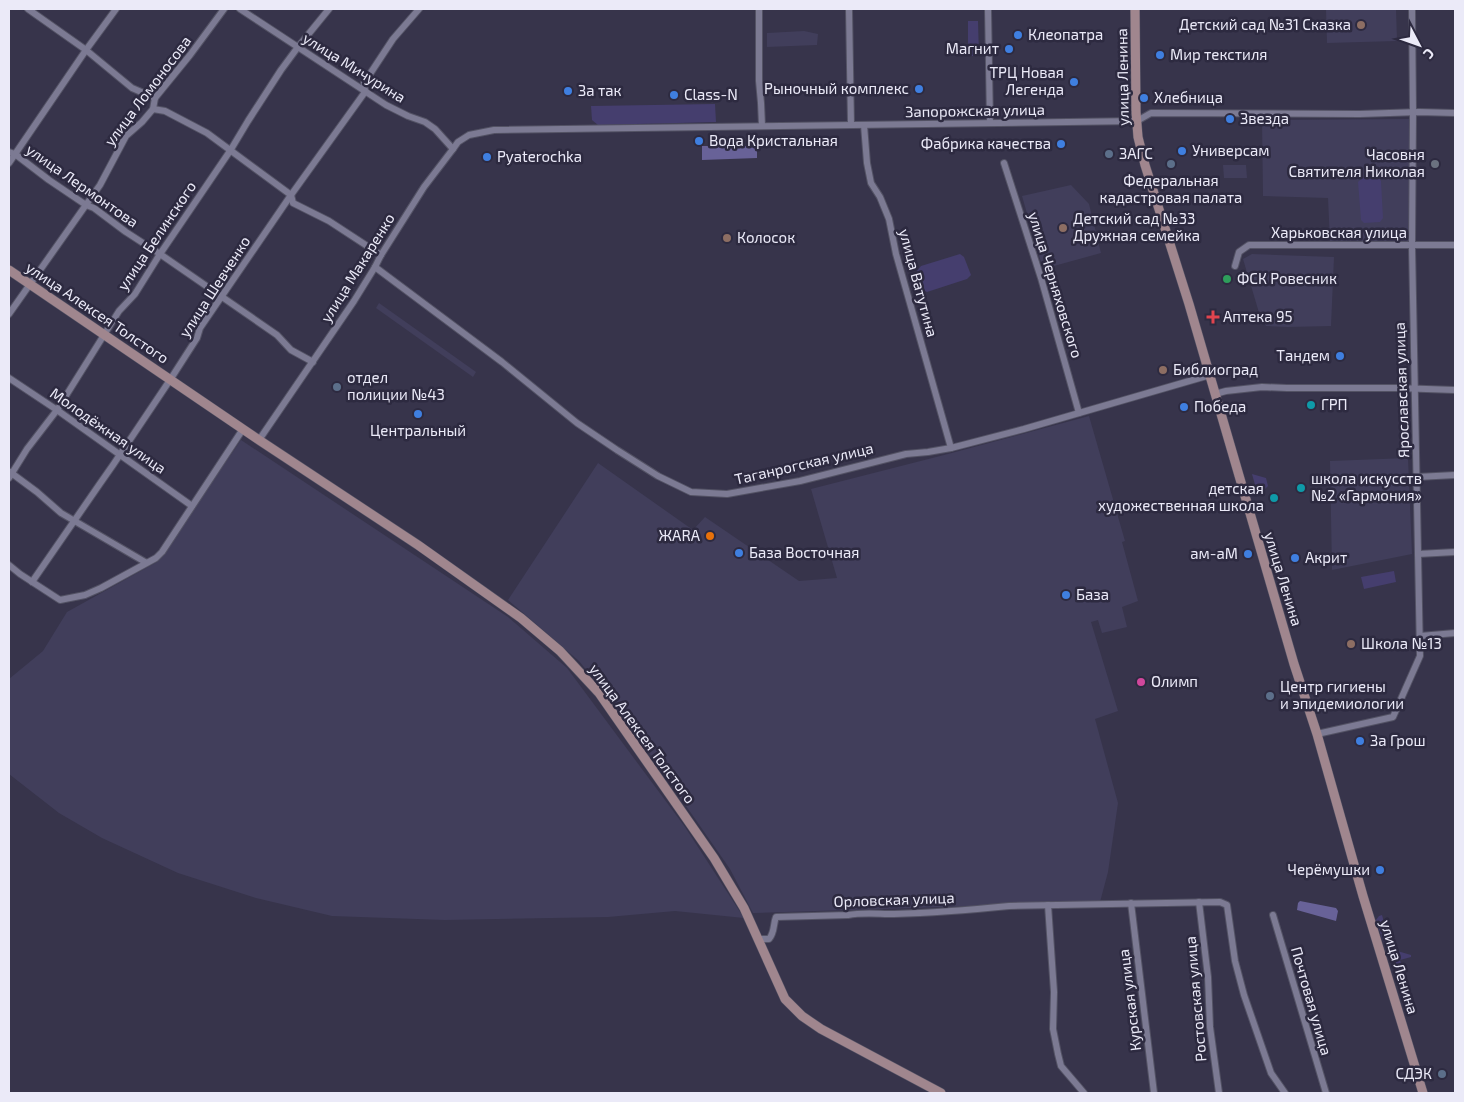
<svg xmlns="http://www.w3.org/2000/svg" width="1464" height="1102" font-family="'Exo 2',sans-serif">
<style>
.built{fill:#413e5b}
.green{fill:#453e6e}
.forest{fill:#686298}
.lines{fill:none;stroke-linecap:round;stroke-linejoin:round}
.street-casing{stroke:#535264;stroke-width:8}
.secondary-casing{stroke:#535264;stroke-width:10}
.street{stroke:#7c7a93;stroke-width:6}
.secondary{stroke:#a0868e;stroke-width:9}
.education-dot{fill:#8d6e63;stroke:#2d2a40;stroke-width:2}
.shop-dot{fill:#3f7fe0;stroke:#2d2a40;stroke-width:2}
.service-dot{fill:#5c6f8a;stroke:#2d2a40;stroke-width:2}
.worship-dot{fill:#6b7280;stroke:#2d2a40;stroke-width:2}
.leisure-dot{fill:#2e9e5b;stroke:#2d2a40;stroke-width:2}
.health-dot{fill:#e0444e;stroke:#2d2a40;stroke-width:2}
.culture-dot{fill:#0f9aa8;stroke:#2d2a40;stroke-width:2}
.food-dot{fill:#e8710a;stroke:#2d2a40;stroke-width:2}
.hotel-dot{fill:#d1479c;stroke:#2d2a40;stroke-width:2}
.labels{text-anchor:middle;stroke-width:5;stroke-linejoin:round;paint-order:stroke}
.poi-label{font-size:15px;fill:#ebeaf8;stroke:#2d2a40;text-anchor:start}
.street-label{font-size:15px;fill:#ebeaf8;stroke:#2d2a40}
</style>
<rect width="100%" height="100%" fill="#37344b"/>
<g class="built">
<path d="M1326,9H1396L1397,41L1327,43Z"/>
<path d="M804,31L818,34L817,45L767,47V33Z"/>
<path d="M1409,119L1412,241H1330L1328,198L1263,196L1262,120Z"/>
<path d="M1223,165H1246L1247,178H1224Z"/>
<path d="M1071,185L1089,204L1101,253L1043,269L1022,196Z"/>
<path d="M1252,254L1334,257L1331,326L1288,327L1266,326L1260,316L1243,259Z"/>
<path d="M379,303L476,372L473,377L376,308Z"/>
<path d="M1089,416L1125,541L1122,542L1138,601L1122,607L1127,627L1102,633L1098,620L1091,622L1118,711L1095,719L1118,803L1108,872L1100,902L753,913L730,869L622,714L579,661L508,600L598,463L693,530L705,517L799,581L837,578L811,489L948,454Z"/>
<path d="M241,440L508,617L567,668L685,827L744,918L675,911L608,917L445,920L332,916L256,898L178,873L102,838L59,813L9,774V679L43,651L67,612L157,562Z"/>
<path d="M1408,458L1412,554L1332,570L1330,461Z"/>
</g>
<g class="green">
<path d="M968,21H978L979,56H968Z"/>
<path d="M715,104L716,122L598,125L592,120L591,106Z"/>
<path d="M1378,177L1381,181L1383,218L1380,222L1364,223L1361,220L1358,182L1362,178Z"/>
<path d="M960,254L964,257L971,275L967,279L927,292L923,290L917,271L921,266Z"/>
<path d="M1252,474L1266,478L1268,486L1265,489L1257,492Z"/>
<path d="M1394,571L1396,582L1364,589L1361,577Z"/>
<path d="M1382,915L1390,945L1383,941L1376,920L1379,916Z"/>
<path d="M1394,950L1411,955V957L1400,960L1404,975L1400,977L1395,960Z"/>
</g>
<g class="forest">
<path d="M702,146H757V158L702,160Z"/>
<path d="M1300,901L1336,908L1338,911L1336,921L1297,910L1298,903Z"/>
</g>
<g class="lines">
<g class="street-casing">
<g id="street">
<path d="M28,9L86,50L132,88L155,98"/>
<path d="M240,9L386,105L408,116L425,122L435,129L453,149"/>
<path d="M759,9V81L761,103L762,126"/>
<path d="M849,9L851,125"/>
<path d="M988,9L990,123"/>
<path d="M153,109L165,111L207,133L291,195L293,203L329,221L381,255"/>
<path d="M864,125L867,163L871,183L880,197L889,219L896,254L951,448"/>
<path d="M9,152L15,154L49,180L86,205L94,208L126,232L160,254L277,335L291,350L313,362"/>
<path d="M9,163L86,50L116,9"/>
<path d="M1004,163L1041,278L1079,413"/>
<path d="M1235,266L1239,252L1249,245H1455"/>
<path d="M375,267L502,362L577,423L617,450L658,476L691,492L727,494L800,481L906,454L928,452L951,448L1024,429L1210,375"/>
<path d="M9,314L100,185L126,136L142,122L153,109L155,98L190,55L224,9"/>
<path d="M9,378L57,410L192,506"/>
<path d="M1215,394L1226,391L1262,387L1287,388H1398L1455,390"/>
<path d="M259,440L354,301L375,267L381,255L424,187L453,149L458,142L469,135L494,130L1137,121L1151,113L1360,114L1419,112L1455,113"/>
<path d="M10,472L37,492L61,513L145,562"/>
<path d="M1417,477L1455,475"/>
<path d="M9,478L27,449L57,410L119,311L135,294L160,254L230,151L248,121L281,70L298,47L329,9"/>
<path d="M1418,554L1455,552"/>
<path d="M9,565L20,574L60,600L85,595L101,588L156,558L162,552L243,429"/>
<path d="M32,582L99,485L113,465L170,380L197,338L200,328L291,195L365,92L364,83L393,39L419,9"/>
<path d="M1420,636L1455,633"/>
<path d="M1317,734L1393,717L1420,656L1412,246L1413,112L1412,9"/>
<path d="M1199,902L1208,977L1210,1027L1219,1093"/>
<path d="M1131,903L1154,1093"/>
<path d="M1048,905L1054,992L1053,1029L1058,1054L1061,1066L1084,1093"/>
<path d="M1273,915L1326,1093"/>
<path d="M758,939H769C775,932 773,924 776,917L848,915C863,912 878,914 894,914C932,913 970,910 1009,906L1220,902L1227,905L1235,961L1244,995L1271,1073L1285,1093"/>
</g>
</g>
<g class="secondary-casing">
<g id="secondary">
<path d="M1135,9L1136,112L1138,137L1145,165L1189,304L1294,664L1317,734L1363,896L1423,1093"/>
<path d="M9,270L259,440L418,545L521,618L560,651L599,693L714,858L744,908L785,999L802,1016L821,1029L941,1093"/>
</g>
</g>
<use href="#street" class="street"/>
<use href="#secondary" class="secondary"/>
</g>
<g class="education-dot">
<circle cx="1361" cy="25" r="5"/>
<circle cx="1063" cy="228" r="5"/>
<circle cx="727" cy="238" r="5"/>
<circle cx="1163" cy="370" r="5"/>
<circle cx="1351" cy="644" r="5"/>
</g>
<g class="shop-dot">
<circle cx="1018" cy="35" r="5"/>
<circle cx="1009" cy="49" r="5"/>
<circle cx="1160" cy="55" r="5"/>
<circle cx="1074" cy="82" r="5"/>
<circle cx="919" cy="89" r="5"/>
<circle cx="568" cy="91" r="5"/>
<circle cx="674" cy="95" r="5"/>
<circle cx="1144" cy="98" r="5"/>
<circle cx="1230" cy="119" r="5"/>
<circle cx="699" cy="141" r="5"/>
<circle cx="1061" cy="144" r="5"/>
<circle cx="1182" cy="151" r="5"/>
<circle cx="487" cy="157" r="5"/>
<circle cx="1340" cy="356" r="5"/>
<circle cx="1184" cy="407" r="5"/>
<circle cx="418" cy="414" r="5"/>
<circle cx="739" cy="553" r="5"/>
<circle cx="1248" cy="554" r="5"/>
<circle cx="1295" cy="558" r="5"/>
<circle cx="1066" cy="595" r="5"/>
<circle cx="1360" cy="741" r="5"/>
<circle cx="1380" cy="870" r="5"/>
</g>
<g class="service-dot">
<circle cx="1109" cy="154" r="5"/>
<circle cx="1171" cy="164" r="5"/>
<circle cx="337" cy="387" r="5"/>
<circle cx="1270" cy="696" r="5"/>
<circle cx="1442" cy="1074" r="5"/>
</g>
<circle class="worship-dot" cx="1435" cy="164" r="5"/>
<circle class="leisure-dot" cx="1227" cy="279" r="5"/>
<path class="health-dot" d="M1210.5 309.5h5v5h5v5h-5v5h-5v-5h-5v-5h5z"/>
<g class="culture-dot">
<circle cx="1311" cy="405" r="5"/>
<circle cx="1301" cy="488" r="5"/>
<circle cx="1274" cy="498" r="5"/>
</g>
<circle class="food-dot" cx="710" cy="536" r="5"/>
<circle class="hotel-dot" cx="1141" cy="682" r="5"/>
<g class="labels">
<g class="poi-label">
<text x="1351" y="30" text-anchor="end">Детский сад №31 Сказка</text>
<text x="1028" y="40">Клеопатра</text>
<text x="999" y="54" text-anchor="end">Магнит</text>
<text x="1170" y="60">Мир текстиля</text>
<text x="1064" y="78" text-anchor="end">ТРЦ Новая<tspan x="1064" dy="17">Легенда</tspan></text>
<text x="909" y="94" text-anchor="end">Рыночный комплекс</text>
<text x="578" y="96">За так</text>
<text x="684" y="100">Class-N</text>
<text x="1154" y="103">Хлебница</text>
<text x="1240" y="124">Звезда</text>
<text x="709" y="146">Вода Кристальная</text>
<text x="1051" y="149" text-anchor="end">Фабрика качества</text>
<text x="1192" y="156">Универсам</text>
<text x="1119" y="159">ЗАГС</text>
<text x="1425" y="160" text-anchor="end">Часовня<tspan x="1425" dy="17">Святителя Николая</tspan></text>
<text x="497" y="162">Pyaterochka</text>
<text x="1171" y="186" text-anchor="middle">Федеральная<tspan x="1171" dy="17">кадастровая палата</tspan></text>
<text x="1073" y="224">Детский сад №33<tspan x="1073" dy="17">Дружная семейка</tspan></text>
<text x="737" y="243">Колосок</text>
<text x="1237" y="284">ФСК Ровесник</text>
<text x="1223" y="322">Аптека 95</text>
<text x="1330" y="361" text-anchor="end">Тандем</text>
<text x="1173" y="375">Библиоград</text>
<text x="347" y="383">отдел<tspan x="347" dy="17">полиции №43</tspan></text>
<text x="1321" y="410">ГРП</text>
<text x="1194" y="412">Победа</text>
<text x="418" y="436" text-anchor="middle">Центральный</text>
<text x="1311" y="484">школа искусств<tspan x="1311" dy="17">№2 «Гармония»</tspan></text>
<text x="1264" y="494" text-anchor="end">детская<tspan x="1264" dy="17">художественная школа</tspan></text>
<text x="700" y="541" text-anchor="end">ЖАRА</text>
<text x="749" y="558">База Восточная</text>
<text x="1238" y="559" text-anchor="end">ам-аМ</text>
<text x="1305" y="563">Акрит</text>
<text x="1076" y="600">База</text>
<text x="1361" y="649">Школа №13</text>
<text x="1151" y="687">Олимп</text>
<text x="1280" y="692">Центр гигиены<tspan x="1280" dy="17">и эпидемиологии</tspan></text>
<text x="1370" y="746">За Грош</text>
<text x="1370" y="875" text-anchor="end">Черёмушки</text>
<text x="1432" y="1079" text-anchor="end">СДЭК</text>
</g>
<g class="street-label">
<text transform="translate(354 68) rotate(32)" y="5">улица Мичурина</text>
<text transform="translate(1123 77) rotate(-91)" y="5">улица Ленина</text>
<text transform="translate(148 91) rotate(-53)" y="5">улица Ломоносова</text>
<text transform="translate(975 111) rotate(-1)" y="5">Запорожская улица</text>
<text transform="translate(82 186) rotate(35)" y="5">улица Лермонтова</text>
<text x="1339" y="238">Харьковская улица</text>
<text transform="translate(157 236) rotate(-56)" y="5">улица Белинского</text>
<text transform="translate(358 268) rotate(-58)" y="5">улица Макаренко</text>
<text transform="translate(918 283) rotate(75)" y="5">улица Ватутина</text>
<text transform="translate(1055 285) rotate(73)" y="5">улица Черняховского</text>
<text transform="translate(215 287) rotate(-57)" y="5">улица Шевченко</text>
<text transform="translate(97 313) rotate(34)" y="5">улица Алексея Толстого</text>
<text transform="translate(1402 390) rotate(-92)" y="5">Ярославская улица</text>
<text transform="translate(108 431) rotate(35)" y="5">Молодёжная улица</text>
<text transform="translate(804 464) rotate(-13)" y="5">Таганрогская улица</text>
<text transform="translate(1283 579) rotate(73)" y="5">улица Ленина</text>
<text transform="translate(642 734) rotate(54)" y="5">улица Алексея Толстого</text>
<text transform="translate(894 900) rotate(-2)" y="5">Орловская улица</text>
<text transform="translate(1399 967) rotate(73)" y="5">улица Ленина</text>
<text transform="translate(1196 999) rotate(-95)" y="5">Ростовская улица</text>
<text transform="translate(1130 1000) rotate(-97)" y="5">Курская улица</text>
<text transform="translate(1311 1001) rotate(74)" y="5">Почтовая улица</text>
</g>
</g>
<rect width="1464" height="1102" fill="none" stroke="#ebeaf8" stroke-width="20"/>
<g transform="translate(1419 45) rotate(131)" stroke="#2d2a40" stroke-width="4" paint-order="stroke">
<path d="M0-4L9 19L0 12L-9 19Z" fill="#ebeaf8"/>
<text y="-8" font-size="14" font-weight="bold" text-anchor="middle" fill="#ebeaf8">С</text>
</g>
</svg>
